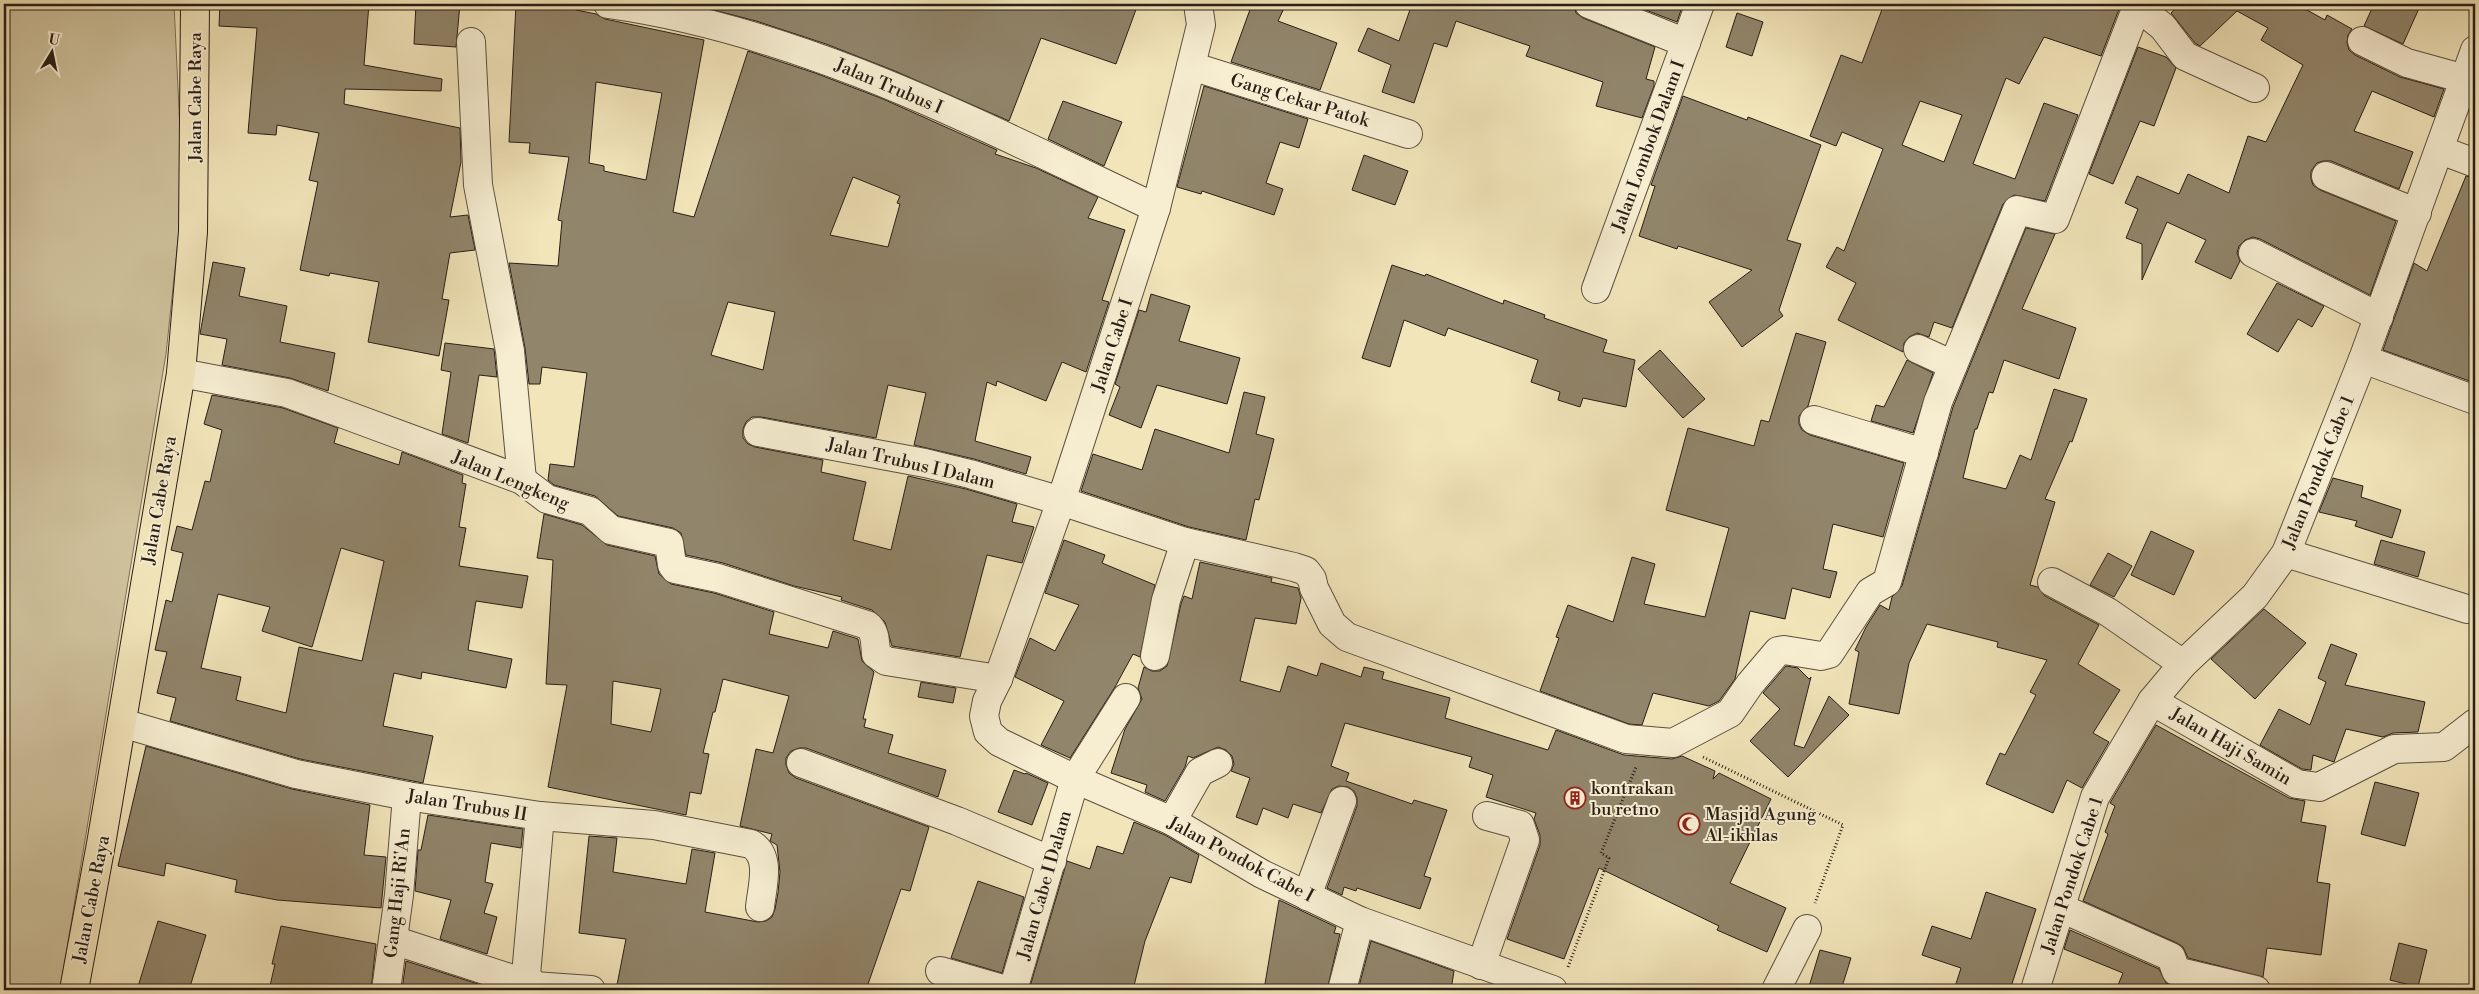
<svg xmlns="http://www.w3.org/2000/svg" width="2479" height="994" font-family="'Libre Bodoni',serif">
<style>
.green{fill:#d0c39e;stroke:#7c705a}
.building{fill:#91856b;stroke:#281e16;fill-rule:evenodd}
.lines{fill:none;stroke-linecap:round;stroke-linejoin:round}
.minor-casing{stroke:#5a503f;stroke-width:30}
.major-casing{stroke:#281e16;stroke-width:30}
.path{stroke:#281e16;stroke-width:3;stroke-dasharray:1 2.5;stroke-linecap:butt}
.minor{stroke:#f7eed2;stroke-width:28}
.major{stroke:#f2e5ba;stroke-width:28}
.labels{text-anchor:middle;stroke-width:4;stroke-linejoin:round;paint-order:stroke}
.street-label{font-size:18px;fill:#281e16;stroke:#f7eed2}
.poi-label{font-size:18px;fill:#281e16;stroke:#f7eed2;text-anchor:start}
</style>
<rect width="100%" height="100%" fill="#f2e5ba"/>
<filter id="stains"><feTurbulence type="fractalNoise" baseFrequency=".004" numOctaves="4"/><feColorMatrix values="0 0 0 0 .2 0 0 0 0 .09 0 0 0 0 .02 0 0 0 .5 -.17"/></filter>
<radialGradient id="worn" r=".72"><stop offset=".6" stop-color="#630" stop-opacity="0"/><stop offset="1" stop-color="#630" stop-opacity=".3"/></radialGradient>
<path class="green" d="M4,4H174L183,193L166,354L60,990H4Z"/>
<g class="building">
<path d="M220,4H369L364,65L442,79L441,91L345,89L344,104L460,128L461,162L450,217L468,215L475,250L450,253L442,299L449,300L439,356L368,342L379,282L330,273L329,276L300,270L318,182L309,180L319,133L277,125L276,135L248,133L257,28L219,26Z"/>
<path d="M416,4H460L456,47L414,44Z"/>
<path d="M516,4L576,7V10L596,14L605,19L704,40L673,212L694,217L748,51L815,73L883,99L997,150L995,154L1036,168L1098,197L1088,218L1125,230L1102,300L1109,302L1086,372L1062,362L1046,401L997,381L996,386L987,382L975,441L1031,457L1026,474L974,459L914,445L926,393L888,385L876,438L761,417H752L746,422L743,429V438L748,444L755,447L823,460L821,472L866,482L853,540L891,550L908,476L966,489L1017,504L1012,522L1034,527L1022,563L987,555L960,657L892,646L885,622L872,610L841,600L842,597L794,586L723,563L686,555L681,533L673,528L618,516L595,496L554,485L548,480L550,464L574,467L587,373L542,367L540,384H529L525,348L509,263L558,266L562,221L558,220L569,157L529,153L530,143L509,142ZM596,82L662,93L646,180L604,171V166L589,163ZM853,177L900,196L897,203L900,204L888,247L830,235ZM728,302L775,312L763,370L711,355Z"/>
<path d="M691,4H1138L1116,64L1041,38L1009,121L895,71L826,44L756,21Z"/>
<path d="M1252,4H1286L1278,21L1337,43L1320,90L1231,62Z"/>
<path d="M1412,4H1574L1576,13L1583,18L1655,47L1646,79L1654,81V86L1642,118L1596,106L1603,82L1526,56L1530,46L1456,21L1447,47L1434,43L1414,103L1382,92L1391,65L1358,51L1368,28L1399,41Z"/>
<path d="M1630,4H1683L1677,22Z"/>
<path d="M1884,4H2121L2101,56L2044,37L2019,84L2006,78L1973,164L2015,179L2044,103L2078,115L2045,201L2014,195L2003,204L1952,328L1934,322L1929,337L1917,333L1909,337L1904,343L1903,352L1838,320L1856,283L1826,267L1837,247L1844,251L1883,149L1842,132L1836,146L1810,136L1841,55L1862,63ZM1920,101L1962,115L1944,162L1902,145Z"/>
<path d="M2181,4H2296L2325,20L2327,15L2352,29L2348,35L2347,43L2349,50L2355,55L2400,77L2444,89L2434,117L2372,91L2354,131L2413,152L2399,189L2331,161H2323L2317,163L2311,171V179L2313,185L2320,190L2396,221L2370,295L2260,239L2253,237L2245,240L2239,246L2237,253L2240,261L2231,279L2195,262L2206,240L2167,222L2142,280V244L2126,238L2138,209L2125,203L2137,176L2179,194L2188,174L2229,193L2248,136L2266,142L2303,65L2261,40L2268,28L2237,11L2200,46L2195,43L2171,13Z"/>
<path d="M2374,4H2421L2403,44L2364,26Z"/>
<path d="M1737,13L1763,22L1752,56L1726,47Z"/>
<path d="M2138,47L2166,57L2176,68L2154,126L2140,121L2113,184L2089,174Z"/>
<path d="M1204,86L1308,119L1299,148L1280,142L1266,183L1283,189L1274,215L1202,191L1201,194L1177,187Z"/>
<path d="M1683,96L1747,120L1748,117L1821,145L1787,240L1801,244L1779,310L1783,316L1742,347L1709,302L1752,270L1678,246L1677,249L1639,236L1655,186L1651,185Z"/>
<path d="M1063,101L1122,122L1104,166L1048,139Z"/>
<path d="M1364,155L1408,171L1395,205L1352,190Z"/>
<path d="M2466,176L2475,178V383L2383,350L2414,263L2427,271Z"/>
<path d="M2026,228L2055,234L2022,309L2076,328L2059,379L2004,360L1993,393L1989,392L1977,429H1975L1963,478L2006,489L2020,455L2031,460L2054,389L2087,399L2072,442L2070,441L2045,499L2055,502L2030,585L2038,587L2045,596L2099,625L2078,664L2120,690L2093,733L2109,742L2082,788L2067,780L2053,813L1986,784L2000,753L2005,755L2036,695L2030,692L2047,660L1997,647L1998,642L1927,624L1909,663L1899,714L1849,704L1859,652L1855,650L1866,627L1880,605L1889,610L1892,597L1902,586L1953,407Z"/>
<path d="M213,262L245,268L239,296L287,306L280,342L335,353L328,391L290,378L222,365L227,339L200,334Z"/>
<path d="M1392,265L1425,276L1426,274L1503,304L1504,300L1545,315L1544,318L1607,340L1603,352L1635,360L1626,407L1583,398L1580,407L1558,400L1560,392L1531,382L1538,360L1448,328L1445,336L1404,320L1390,367L1362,358Z"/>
<path d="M2277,283L2324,306L2312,327L2298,319L2278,352L2247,334Z"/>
<path d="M1151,294L1190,306L1179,341L1240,358L1227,404L1157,385L1141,428L1109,415L1120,387L1115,384L1139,310L1146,312Z"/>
<path d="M1796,333L1826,342L1808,406L1799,416V424L1802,430L1810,435L1904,463L1883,537L1833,524L1823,569L1837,572L1830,598L1792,588L1785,619L1750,611L1735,679L1719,701L1709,706L1653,693L1642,725L1629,724L1540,691L1559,638L1556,637L1568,605L1613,622L1632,557L1655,564L1644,604L1705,617L1729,528L1666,510L1688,428L1754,446L1761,420L1769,422Z"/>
<path d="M445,343L494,349L497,377L479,375L468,443L442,434L451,372L441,370Z"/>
<path d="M1660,350L1705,399L1683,418L1638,369Z"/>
<path d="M1907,360L1933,373L1913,433L1871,421L1876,405L1884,407Z"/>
<path d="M1244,392L1265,397L1256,434L1274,439L1259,500L1255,499L1246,540L1189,527L1081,491L1093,454L1142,470L1155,429L1229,453Z"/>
<path d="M212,395L283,408L338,428L334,443L399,465L402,452L463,475L462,483L466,484L459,527L466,528L459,566L528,576L522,608L476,601L468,650L512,659L506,688L422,672L421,679L394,673L383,726L433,736L423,783L300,759L170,721L176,698L157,693L167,652L155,650L166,600L172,602L183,553L171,550L177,526L192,530L205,481L210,482L222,430L204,424ZM341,548L384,561L362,661L299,647L286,713L236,700L241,677L201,668L218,594L270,607L262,631L312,647Z"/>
<path d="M2333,478L2363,486L2361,497L2401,510L2392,538L2355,526L2357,521L2319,512Z"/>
<path d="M544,514L582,525L607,545L655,556L659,574L671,584L714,593L774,612L769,634L828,648L833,631L858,639L862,661L874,672L863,719H866L864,727L893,735L888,753L946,770L938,797L806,748H799L791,751L786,758V765L789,773L796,778L929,827L910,891L901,889L866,990H616L626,939L579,933L589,836L617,838L613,872L686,884L692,849L715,853L705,912L758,922L766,921L772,917L775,909L778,893L780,872L777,845L770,841L772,834L740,826L756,749L773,753L789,696L723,679L715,712H713L703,753L709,754L701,794L690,792L686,815L548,787L567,685L546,684L553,560L537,558ZM613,681L661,689L651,732L611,724Z"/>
<path d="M2151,531L2194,551L2174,595L2131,575Z"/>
<path d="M1064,540L1105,555L1102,563L1155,585L1140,657L1133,654L1115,687L1070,758L1041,745L1064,701L1015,677L1030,638L1055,651L1079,605L1045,593Z"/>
<path d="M2381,540L2425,552L2418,577L2374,564Z"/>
<path d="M2108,553L2132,566L2114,597L2090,585Z"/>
<path d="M1200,562L1272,578L1271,582L1298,588L1301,598L1296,624L1255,618L1240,681L1280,692L1288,666L1317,676L1321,663L1361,677L1364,667L1384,672L1382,679L1450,698L1445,718L1548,750L1556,730L1624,755L1672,759L1682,756L1715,771L1713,779L1719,773L1771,799L1730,883L1786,908L1767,952L1717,930L1719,926L1599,868L1564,959L1507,939L1540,845V835L1534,819L1536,813L1486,797L1493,775L1469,767L1472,757L1345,723L1331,766L1349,773L1346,781L1412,804L1414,800L1447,810L1424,876L1431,878L1420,909L1357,888L1356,891L1344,887L1342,895L1327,888L1357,806V798L1354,791L1348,787L1339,786L1332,789L1321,813L1293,804L1288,818L1263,808L1257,825L1236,817L1250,778L1231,771L1234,764L1232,756L1226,750L1218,747L1193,758L1188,756L1185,767L1165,801L1145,792L1147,785L1111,773L1125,729L1142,699L1138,688L1144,667L1152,671H1160L1167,666L1181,604L1184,596L1192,599Z"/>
<path d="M2264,609L2306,643L2255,699L2211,659Z"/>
<path d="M2331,644L2357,654L2345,685L2425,702L2418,732L2393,733L2383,737L2346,729L2334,762L2313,755L2311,770L2302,769L2260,745L2279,709L2310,725L2326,682L2318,678Z"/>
<path d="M1786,666L1798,668L1809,679L1811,677L1794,745L1804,748L1829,696L1849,715L1788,777L1750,741L1780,709L1763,693Z"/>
<path d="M921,682L956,688L953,703L918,697Z"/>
<path d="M2156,725L2289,798L2305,801L2301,822L2326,826L2317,882L2330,884L2321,955L2267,948L2263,977L2188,958L2183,947L2177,943L2083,901L2108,834L2105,832L2115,806L2110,803Z"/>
<path d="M146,746L292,789L370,805L364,855L386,857L381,908L277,900L235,892L237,880L166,863L164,876L118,866Z"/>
<path d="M1014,770L1025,774L1026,773L1048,783L1032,825L998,812Z"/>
<path d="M2375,782L2419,793L2405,846L2361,834Z"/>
<path d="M428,815L523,829L521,848L491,843L485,882L493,884L484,913L497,917L487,954L440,939L451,900L415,891L418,850H421Z"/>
<path d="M1134,822L1165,835L1199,855L1191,883L1170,877L1145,941L1133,990H1029L1067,861L1090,869L1097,846L1123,854Z"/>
<path d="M978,881L1024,897L1002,973L951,958Z"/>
<path d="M1986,892L2036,909L2010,990H1954L1961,968L1922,955L1932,926L1971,939Z"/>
<path d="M1279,900L1336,927L1334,933L1340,934L1327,990H1264Z"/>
<path d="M158,921L206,935L189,990H137Z"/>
<path d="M281,926L376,944L371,990H269L275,964H272Z"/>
<path d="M2070,930L2159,969L2166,983L2189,990H2116L2123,973L2064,949Z"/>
<path d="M1371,941L1454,971L1451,990H1358Z"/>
<path d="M2399,943L2427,950L2418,987L2390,980Z"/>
<path d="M1820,950L1851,958L1841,990H1808Z"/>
<path d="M406,961L478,984L476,990H402Z"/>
</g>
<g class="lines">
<g class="minor-casing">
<g id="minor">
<path d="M608,4C802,31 980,125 1156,208"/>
<path d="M1198,4L1201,25L1156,208L1061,501L998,679L987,701L984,716L988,732L999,742L1075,779L1172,821L1262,874L1360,921L1553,990"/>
<path d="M1589,4L1686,43"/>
<path d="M2137,6L2163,27L2185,56L2255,88"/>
<path d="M2362,41L2407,63L2465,79"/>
<path d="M471,42L478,185L510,351L522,480"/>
<path d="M1191,66L1408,134"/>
<path d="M2440,150L2475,163"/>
<path d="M2326,176L2417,213"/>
<path d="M2253,253L2379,317"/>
<path d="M1596,289L1700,4"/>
<path d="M1918,349L1953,365"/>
<path d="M2363,359L2475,400"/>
<path d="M181,373L287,393L522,480L547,499L590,511L611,530L669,543L672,565L675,569L718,578L867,625C876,631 875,644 876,654L886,661L998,679"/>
<path d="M1814,420L1924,453"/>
<path d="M758,432L925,463L970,474L1061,501L1185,542L1294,567L1306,571L1312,579L1314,588L1332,624L1347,637L1626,739L1673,743L1730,713L1750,684L1778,651L1784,650L1821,656L1829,654L1870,592L1887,582L1938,402L2017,210L2055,219L2138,4"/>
<path d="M2286,553L2467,609"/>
<path d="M2052,582L2108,612L2183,664"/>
<path d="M1155,656L1166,600L1185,542"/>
<path d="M2152,701L2297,784L2319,787L2394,749L2444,747L2475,723"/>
<path d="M122,723L296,774L407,796L540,816L654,825L751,844C772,857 762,886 760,907"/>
<path d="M801,763L957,821L1052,861"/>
<path d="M1172,821L1200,772L1218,763"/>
<path d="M1307,896L1342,801"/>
<path d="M2061,908L2171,957L2176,971L2256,990"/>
<path d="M393,940L534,986L591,990"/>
<path d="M1481,965L1525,840L1520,825L1487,816"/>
<path d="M940,971L1006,990"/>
<path d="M386,990L399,895L407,796"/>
<path d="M535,990L534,986L526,975L540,816"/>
<path d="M1013,990L1075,779L1126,698"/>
<path d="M1342,990L1360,921"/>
<path d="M1776,990L1807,929"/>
<path d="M2035,990L2095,797L2152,701L2183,664L2255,596L2286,553L2363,359L2475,50"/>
</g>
</g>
<g class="major-casing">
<path id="major" d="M74,990L101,844L181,373L193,232L195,4"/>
</g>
<g class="path">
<path d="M1703,757L1843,825L1815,903"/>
<path d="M1568,967L1609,858L1601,853L1636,767"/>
</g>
<use href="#minor" class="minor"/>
<use href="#major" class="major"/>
</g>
<defs>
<g id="building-ring" transform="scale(1.125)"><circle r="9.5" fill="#f7eed2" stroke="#8f2418" stroke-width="1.5"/><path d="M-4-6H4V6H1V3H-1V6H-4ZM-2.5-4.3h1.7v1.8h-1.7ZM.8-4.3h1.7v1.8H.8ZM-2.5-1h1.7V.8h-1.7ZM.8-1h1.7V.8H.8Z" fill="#8f2418"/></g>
<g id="mosque-ring" transform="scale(1.125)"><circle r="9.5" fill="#f7eed2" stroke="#8f2418" stroke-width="1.5"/><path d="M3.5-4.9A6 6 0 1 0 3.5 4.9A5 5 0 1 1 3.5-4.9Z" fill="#8f2418"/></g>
</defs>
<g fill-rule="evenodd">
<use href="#building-ring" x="1575" y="798"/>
<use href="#mosque-ring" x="1689" y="824"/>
</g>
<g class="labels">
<g class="street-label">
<text transform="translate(889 86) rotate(23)" y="6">Jalan Trubus I</text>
<text transform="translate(195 97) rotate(-90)" y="6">Jalan Cabe Raya</text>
<text transform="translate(1300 100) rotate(17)" y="6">Gang Cekar Patok</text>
<text transform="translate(1648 146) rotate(-70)" y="6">Jalan Lombok Dalam I</text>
<text transform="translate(1112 345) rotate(-72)" y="6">Jalan Cabe I</text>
<text transform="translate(911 463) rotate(13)" y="6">Jalan Trubus I Dalam</text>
<text transform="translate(2318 472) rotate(-68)" y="6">Jalan Pondok Cabe 1</text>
<text transform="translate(511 480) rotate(23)" y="6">Jalan Lengkeng</text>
<text transform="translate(159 500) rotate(-80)" y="6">Jalan Cabe Raya</text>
<text transform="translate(2231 746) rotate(30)" y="6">Jalan Haji Samin</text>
<text transform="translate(467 805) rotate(9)" y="6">Jalan Trubus II</text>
<text transform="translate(1241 859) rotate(28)" y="6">Jalan Pondok Cabe I</text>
<text transform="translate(2072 875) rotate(-72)" y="6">Jalan Pondok Cabe 1</text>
<text transform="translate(1044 885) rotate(-74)" y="6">Jalan Cabe I Dalam</text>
<text transform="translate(397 893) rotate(-84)" y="6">Gang Haji Ri'An</text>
<text transform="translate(91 899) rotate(-79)" y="6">Jalan Cabe Raya</text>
</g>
<g class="poi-label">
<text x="1591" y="794">kontrakan<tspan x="1591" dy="21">bu retno</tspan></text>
<text x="1705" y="820">Masjid Agung<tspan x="1705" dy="21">Al-ikhlas</tspan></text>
</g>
</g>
<rect width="2479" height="994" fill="none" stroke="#f2e5ba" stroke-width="20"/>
<rect x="5" y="5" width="2469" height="984" fill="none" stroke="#281e16" stroke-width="2.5"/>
<rect x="10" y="10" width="2459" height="974" fill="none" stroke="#281e16"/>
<g transform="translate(52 52) rotate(10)" stroke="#f7eed2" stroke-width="4" paint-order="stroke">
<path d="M0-4L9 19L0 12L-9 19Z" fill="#281e16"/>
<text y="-8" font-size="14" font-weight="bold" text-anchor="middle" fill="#281e16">U</text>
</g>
<rect width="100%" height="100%" filter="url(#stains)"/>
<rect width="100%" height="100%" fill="url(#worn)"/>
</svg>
